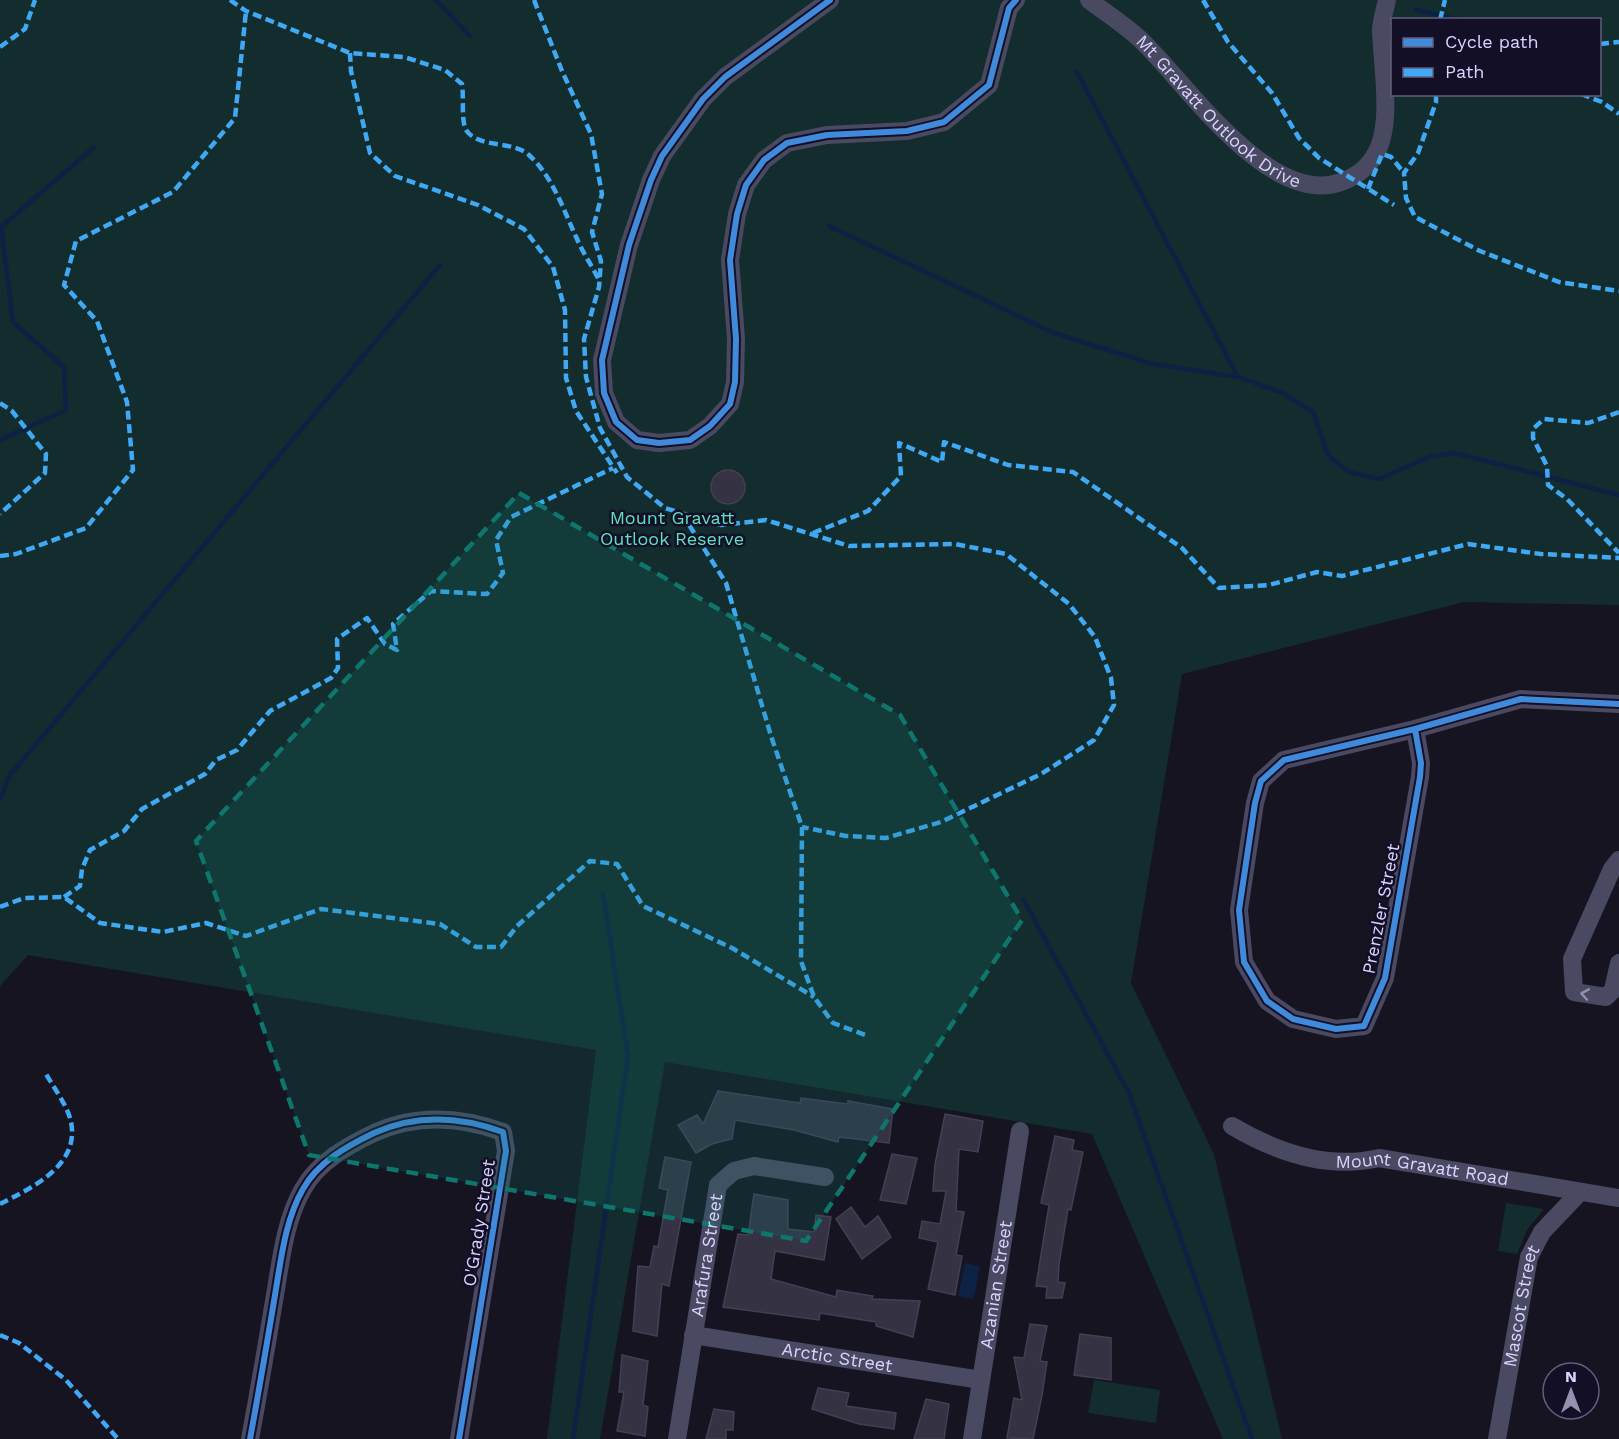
<svg xmlns="http://www.w3.org/2000/svg" width="1619" height="1439" font-family="'Work Sans',sans-serif">
<style>
.green{fill:#132c2d;fill-rule:evenodd}
.water{fill:#0d2144}
.lines{fill:none;stroke-linecap:round;stroke-linejoin:round}
.stream{stroke:#0d2144;stroke-width:4.5}
.building{fill:#343243;stroke:#433f54;stroke-width:1.5}
.street{stroke:#4a4962;stroke-width:18}
.quiet{stroke:#3fa9f5;stroke-width:4.5;stroke-dasharray:9 4.5;stroke-linecap:butt}
.cycleway-casing{stroke:#130f26;stroke-width:10}
.cycleway{stroke:#408adc;stroke-width:6}
.oneway{stroke:#928eb0}
.marked{fill:#0f766e;fill-opacity:0.2;stroke:#0f766e;stroke-width:4.5;stroke-dasharray:12 8;stroke-linejoin:round}
.labels{text-anchor:middle;stroke-width:5;stroke-linejoin:round;paint-order:stroke}
.street-label{font-size:18px;fill:#d9d4ff;stroke:#130f26}
.park-label{font-size:18px;fill:#5fe0c0;stroke:#130f26}
</style>
<rect width="100%" height="100%" fill="#161421"/>
<g class="green">
<path d="M0,0H1619V605L1464,602L1182,674L1131,983L1214,1154L1282,1439H1223L1092,1134L665,1062L600,1439H547L596,1050L28,955L0,986ZM1392,20H1600V94H1392Z"/>
<path d="M1506,1203L1544,1209L1527,1230L1517,1254L1498,1251Z"/>
<path d="M1094,1380L1160,1390L1156,1423L1088,1413Z"/>
</g>
<path class="water" d="M965,1263L980,1266L974,1299L958,1296Z"/>
<g class="lines">
<g class="stream">
<path d="M436,0L470,36"/>
<path d="M1416,10L1461,20"/>
<path d="M1077,72L1238,377"/>
<path d="M829,226L1054,333L1153,364L1238,377L1283,393L1313,412L1328,455L1348,472L1379,479L1429,457L1455,453L1619,495"/>
<path d="M0,440L66,410L64,367L13,322L1,227L93,148"/>
<path d="M0,799L10,775L440,265"/>
<path d="M1023,899L1129,1093L1252,1439"/>
<path d="M573,1439L628,1056L603,894"/>
</g>
</g>
<g class="building">
<circle cx="728" cy="487" r="17"/>
<path d="M718,1091L800,1103L801,1098L848,1104V1101L893,1109L889,1143L839,1137L838,1142L794,1130L735,1120L732,1139L712,1144L696,1153L678,1125L697,1115L703,1124Z"/>
<path d="M945,1114L983,1121L978,1152L959,1149L956,1211L964,1212L956,1255L962,1256L955,1295L928,1289L938,1242L919,1238L922,1221L940,1224L946,1191H933L935,1164Z"/>
<path d="M1055,1136L1074,1140L1072,1150L1083,1152L1071,1210L1068,1209L1059,1264L1058,1282L1065,1283L1062,1298H1046L1047,1287L1036,1286L1049,1205L1041,1203Z"/>
<path d="M892,1154L917,1158L906,1204L880,1200Z"/>
<path d="M665,1157L691,1162L669,1286L662,1284L657,1336L633,1331L638,1266L650,1267L654,1246L658,1247L668,1190L659,1188Z"/>
<path d="M754,1194L788,1200V1229L814,1232L816,1215L831,1217L824,1260L775,1251L771,1279L836,1297L837,1290L873,1296L872,1299L920,1301L913,1337L876,1326V1322L820,1313L819,1320L723,1307L738,1234L748,1235Z"/>
<path d="M851,1207L865,1227L878,1216L891,1237L862,1259L836,1219Z"/>
<path d="M1030,1324L1047,1326L1040,1361L1047,1362L1042,1395L1033,1439L1007,1438L1014,1398L1022,1400L1014,1357L1024,1358Z"/>
<path d="M1080,1334L1111,1338V1380L1074,1375Z"/>
<path d="M622,1355L648,1361L643,1405L648,1407L645,1436L617,1431L624,1392H619Z"/>
<path d="M818,1388L849,1393L846,1406L896,1413L894,1429L859,1424L812,1409Z"/>
<path d="M926,1399L949,1404L944,1439H914Z"/>
<path d="M714,1409L734,1412L733,1430H726V1439H706Z"/>
</g>
<g class="lines">
<g class="street">
<path d="M830,0L725,77L703,99L662,156L651,180L629,245L602,360L604,393L616,422L637,440L659,443L690,440L710,426L730,404L735,382L736,339L730,260L737,214L746,185L764,160L787,143L827,135L907,131L944,122L989,85L1009,8L1016,0"/>
<path id="s1" d="M1089,0C1108,15 1130,28 1146,45C1190,89 1271,207 1341,182C1355,177 1369,167 1376,153C1393,124 1382,64 1381,31C1381,21 1385,10 1387,0"/>
<path d="M1415,729L1421,763L1420,777L1385,978L1364,1026L1336,1029L1293,1019L1267,1001L1244,962L1239,910L1255,803L1261,781L1284,760L1415,729L1521,699L1619,704"/>
<path d="M1619,860L1612,869L1572,959L1574,992L1606,997L1613,990L1619,963"/>
<path id="s2" d="M1232,1126C1276,1152 1328,1170 1379,1158L1619,1198"/>
<path id="s3" d="M693,1335L981,1380"/>
<path d="M250,1439C259,1391 267,1343 275,1295C281,1260 285,1220 303,1189C318,1162 347,1146 374,1133C416,1114 459,1116 503,1132L506,1151L459,1439"/>
<path id="s4" d="M677,1439L718,1185L734,1171L754,1166L825,1177"/>
<path id="s5" d="M972,1439L1020,1131"/>
<path id="s6" d="M1497,1439L1529,1257L1542,1232L1580,1192"/>
</g>
<g class="quiet">
<path d="M230,0L246,11L350,53L404,57L445,70L462,84C464,96 461,121 466,130C479,149 513,140 529,155C553,177 564,211 577,239C583,253 592,266 599,280"/>
<path d="M534,0L562,71L591,134L602,194L592,232L601,261L599,287L584,339L586,377L600,428L627,477L665,508L721,525L766,520L849,546L955,544L1006,554L1069,604L1095,637L1111,678L1114,705L1094,740L1041,774L941,822L886,838L846,836L802,827"/>
<path d="M1203,0L1228,42L1272,93L1299,138L1319,158L1394,205"/>
<path d="M1440,20L1445,0"/>
<path d="M1600,44L1619,42"/>
<path d="M0,47L25,29L35,0"/>
<path d="M350,53L351,71L370,153L395,176L478,205L524,229L553,267L565,310L566,378L576,411L617,473"/>
<path d="M1436,94V102L1418,153L1404,173L1406,198L1415,217L1480,251L1559,282L1619,291"/>
<path d="M1581,94L1602,102L1619,114"/>
<path d="M1368,189L1382,154L1391,157L1404,173"/>
<path d="M0,403L12,411L46,454L45,473L0,514"/>
<path d="M1619,412L1588,423L1544,419L1533,429V438L1547,466L1548,485L1567,499L1619,553"/>
<path d="M682,514L726,583L771,736L802,827L801,961L814,997L833,1023L868,1036"/>
<path d="M813,533L868,511L901,476L899,443L942,462L944,442L1008,465L1073,472L1182,548L1219,588L1269,585L1317,572L1342,576L1468,544L1541,554L1619,558"/>
<path d="M0,556L16,554L86,528L133,470L127,402L97,321L64,285L76,241L173,192L235,118L246,11"/>
<path d="M64,897L80,886L82,869L90,850L124,831L142,809L205,774L216,760L237,750L270,711L331,678L338,668L337,639L367,618L385,644L397,650L393,624L431,591L487,594L503,573L496,540L511,517L613,468"/>
<path d="M0,907L24,898L64,897L100,923L163,932L206,923L246,936L321,909L440,924L476,947H501L517,926L590,861L617,864L643,906L732,948L814,997"/>
<path d="M0,1204C31,1188 80,1166 71,1122C68,1106 53,1087 45,1072"/>
<path d="M0,1335L19,1343L66,1380L118,1439"/>
</g>
<g class="cycleway-casing">
<g id="cycleway">
<path d="M830,0L725,77L703,99L662,156L651,180L629,245L602,360L604,393L616,422L637,440L659,443L690,440L710,426L730,404L735,382L736,339L730,260L737,214L746,185L764,160L787,143L827,135L907,131L944,122L989,85L1009,8L1016,0"/>
<path d="M1415,729L1421,763L1420,777L1385,978L1364,1026L1336,1029L1293,1019L1267,1001L1244,962L1239,910L1255,803L1261,781L1284,760L1415,729L1521,699L1619,704"/>
<path d="M250,1439C259,1391 267,1343 275,1295C281,1260 285,1220 303,1189C318,1162 347,1146 374,1133C416,1114 459,1116 503,1132L506,1151L459,1439"/>
</g>
</g>
<use href="#cycleway" class="cycleway"/>
</g>
<defs><path id="oneway-chevron" d="M-2-3.5L2.5 0L-2 3.5" fill="none" stroke-width="1.6" stroke-linecap="round" stroke-linejoin="round" transform="scale(1.5)"/></defs>
<use class="oneway" href="#oneway-chevron" transform="translate(1585 994) rotate(-170)"/>
<path class="marked" d="M519,493L900,715L1022,920L806,1241L309,1155L196,841Z"/>
<g class="labels">
<g class="street-label">
<text dy="6" stroke="none"><textPath href="#s1" startOffset="172">Mt Gravatt Outlook Drive</textPath></text>
<text transform="translate(1381 909) rotate(-79)" y="6">Prenzler Street</text>
<text dy="6" stroke="none"><textPath href="#s2" startOffset="198">Mount Gravatt Road</textPath></text>
<text transform="translate(479 1223) rotate(-81)" y="6">O'Grady Street</text>
<text dy="6" stroke="none"><textPath href="#s4" startOffset="186">Arafura Street</textPath></text>
<text dy="6" stroke="none"><textPath href="#s5" startOffset="156">Azanian Street</textPath></text>
<text dy="6" stroke="none"><textPath href="#s6" startOffset="135">Mascot Street</textPath></text>
<text dy="6" stroke="none"><textPath href="#s3" startOffset="146">Arctic Street</textPath></text>
</g>
<g class="park-label">
<text x="672" y="524">Mount Gravatt<tspan x="672" dy="21">Outlook Reserve</tspan></text>
</g>
</g>
<rect x="1391" y="18" width="210" height="78" fill="#130f26" stroke="#625e7d" stroke-width="1.5"/>
<rect x="1403" y="38" width="30" height="9" fill="#408adc" stroke="#625e7d" stroke-width="1.5"/>
<text x="1445" y="48" font-size="18" fill="#d9d4ff">Cycle path</text>
<rect x="1403" y="68" width="30" height="9" fill="#3fa9f5" stroke="#625e7d" stroke-width="1.5"/>
<text x="1445" y="78" font-size="18" fill="#d9d4ff">Path</text>
<g transform="translate(1571 1391)"><circle r="28" fill="#130f26" stroke="#625e7d" stroke-width="1.5"/>
<path d="M0-4.5L10 22L0 15L-10 22Z" fill="#9591b1"/>
<text y="-9" font-size="16" font-weight="bold" text-anchor="middle" fill="#d9d4ff">N</text>
</g>
</svg>
